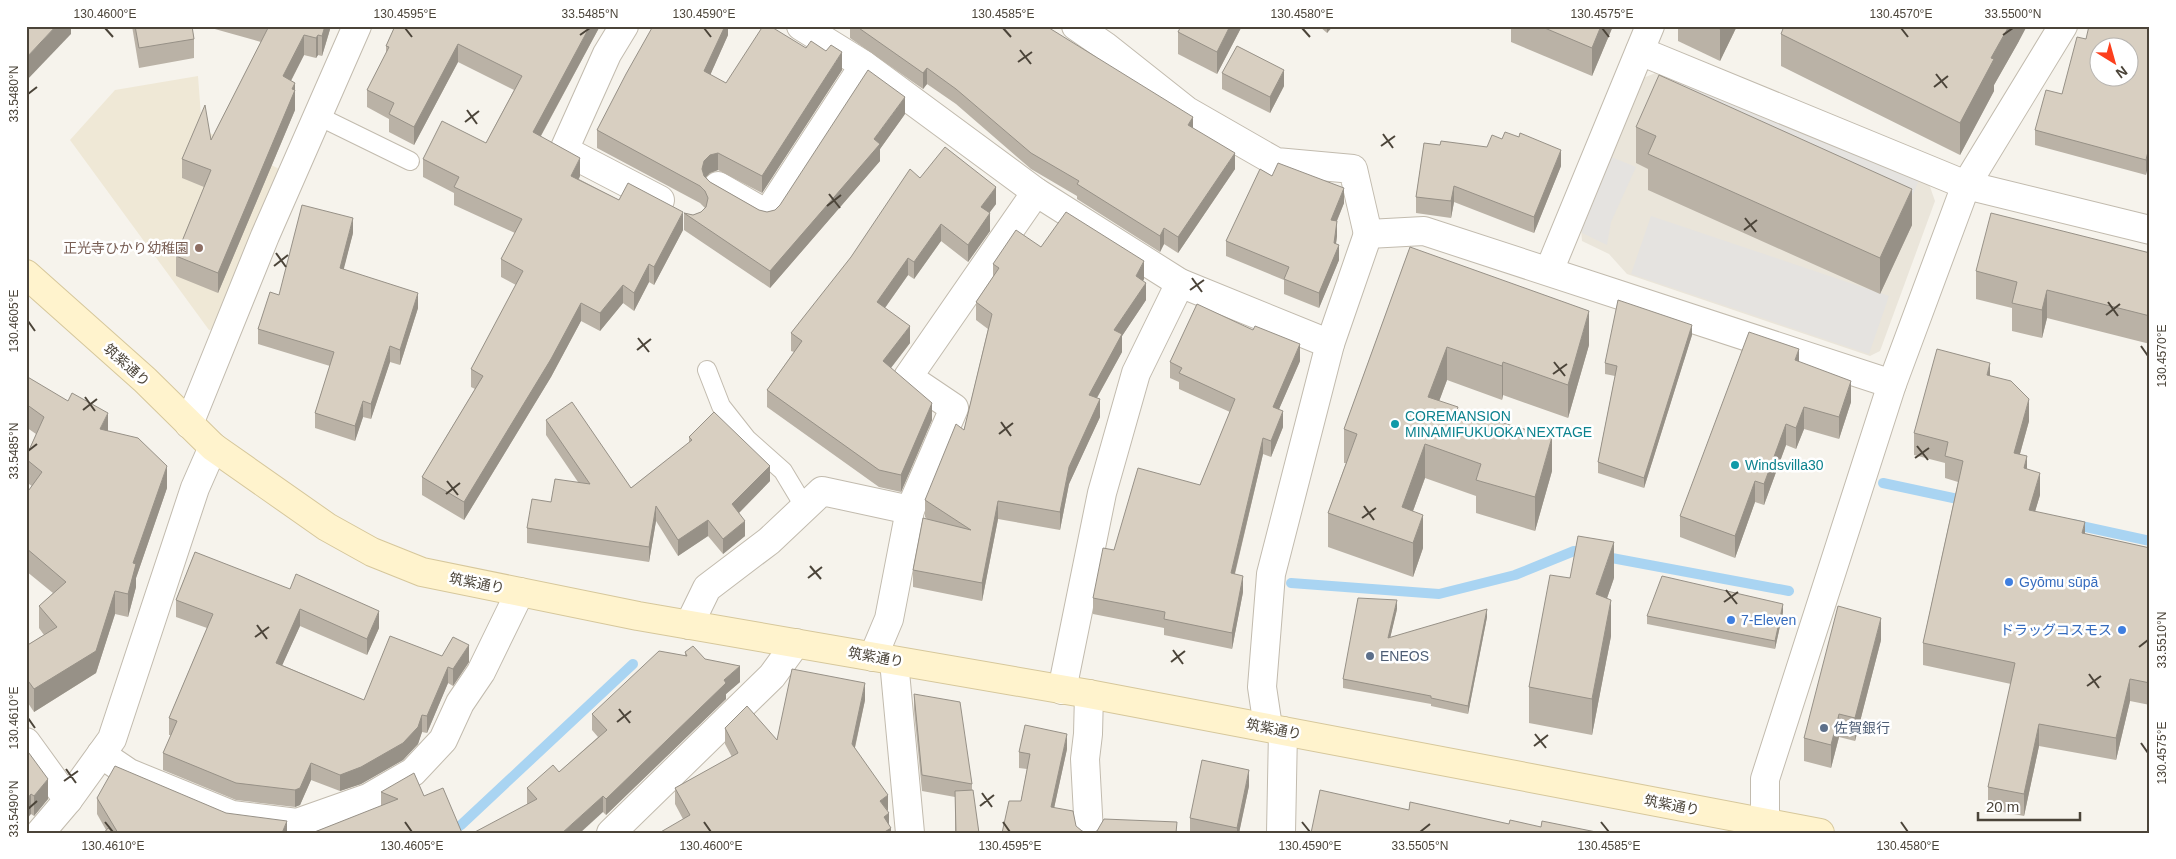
<svg xmlns="http://www.w3.org/2000/svg" width="2176" height="859" font-family="Arial,'Noto Sans JP',sans-serif">
<style>
.residential{fill:#eae5da}
.education{fill:#efe8d6}
.parking{fill:#e5e3e0}
.lines{fill:none;stroke-linecap:round;stroke-linejoin:round}
.stream{stroke:#a9d4f2;stroke-width:10}
.lane-casing{stroke:#c2bbae;stroke-width:20}
.street-casing{stroke:#c2bbae;stroke-width:30}
.secondary-casing{stroke:#d6c79b;stroke-width:30}
.lane{stroke:#fff;stroke-width:18}
.street{stroke:#fff;stroke-width:28}
.secondary{stroke:#fff3cd;stroke-width:28}
.wall{fill:#bab2a6}
.shaded-wall{fill:#979187}
.building{fill:#d8cfc1;stroke:#979187;fill-rule:evenodd}
.ticks{fill:none;stroke:#4b4439;stroke-width:2}
.education-dot{fill:#8d6e63;stroke:#fff;stroke-width:2}
.culture-dot{fill:#0f9aa8;stroke:#fff;stroke-width:2}
.shop-dot{fill:#3f7fe0;stroke:#fff;stroke-width:2}
.service-dot{fill:#5c6f8a;stroke:#fff;stroke-width:2}
.labels{text-anchor:middle;stroke-width:5;stroke-linejoin:round;paint-order:stroke}
.education-label{font-size:14px;fill:#785e54;stroke:#fff;text-anchor:end}
.street-label{font-size:14px;fill:#4b4439;stroke:#fff}
.culture-label{font-size:14px;fill:#0d838f;stroke:#fff;text-anchor:start}
.shop-label{font-size:14px;fill:#366cbe;stroke:#fff;text-anchor:start}
.service-label{font-size:14px;fill:#4e5e75;stroke:#fff;text-anchor:start}
.neatline{fill:none;stroke:#4b4439;stroke-width:2}
.ticks-label{font-size:12px;text-anchor:middle;fill:#4b4439}
</style>
<rect width="100%" height="100%" fill="#f6f3ec"/>
<path class="residential" d="M1658,72L1929,184L1935,201L1880,351L1870,356L1627,274L1609,254L1582,241L1580,217L1633,82Z"/>
<path class="education" d="M198,76L202,129L279,169L218,328L209,330L70,140L115,90Z"/>
<g class="parking">
<path d="M1664,73L1919,180L1908,206L1652,99Z"/>
<path d="M1609,156L1636,167L1611,222L1607,245L1582,233L1584,210Z"/>
<path d="M1651,216L1889,296L1869,354L1631,274Z"/>
</g>
<g class="lines">
<g class="stream">
<path d="M1883,483L1967,501"/>
<path d="M2072,524L2150,541"/>
<path d="M1601,556L1789,591"/>
<path d="M1291,583L1439,594L1515,575L1574,551L1587,553"/>
<path d="M448,833L461,825L633,664"/>
</g>
<g class="lane-casing">
<g id="lane">
<path d="M316,115L410,161"/>
<path d="M707,370L721,406L747,439L783,471L804,506"/>
</g>
</g>
<g class="street-casing">
<g id="street">
<path d="M624,26L607,54L564,150L660,200"/>
<path d="M801,26L864,65L1036,192L1180,283L1330,344"/>
<path d="M1076,26L1105,46L1187,111L1276,162L1353,169L1368,234"/>
<path d="M1640,51L1966,185L2150,230"/>
<path d="M718,186L767,214L864,65"/>
<path d="M1549,271L1650,26"/>
<path d="M189,424L265,236L357,26"/>
<path d="M689,625L707,588L769,541L822,491L910,510"/>
<path d="M873,657L889,619L910,510L954,408L908,377L1036,192"/>
<path d="M894,661L910,833"/>
<path d="M1062,690L1102,493L1136,373L1180,283"/>
<path d="M1268,727L1262,687L1271,574L1330,344L1368,234L1424,231L1892,384"/>
<path d="M26,742L68,800"/>
<path d="M101,754L129,773L232,815L297,823L368,798L413,772L443,740L460,703L481,672L520,592"/>
<path d="M40,833L68,800L112,739L195,488L213,447"/>
<path d="M611,833L772,676L796,643"/>
<path d="M1089,833L1085,759L1088,734L1089,694"/>
<path d="M1281,833L1283,731"/>
<path d="M1765,833V779L1892,384L1966,185L2063,26"/>
</g>
</g>
<g class="secondary-casing">
<path id="secondary" d="M26,274L145,380L213,447L327,527L372,552L422,572L638,616L1089,694L1820,833"/>
</g>
<use href="#lane" class="lane"/>
<use href="#street" class="street"/>
<use href="#secondary" class="secondary"/>
</g>
<g class="wall">
<path d="M132,26H192L194,39V58L139,68Z"/>
<path d="M204,26H331L322,56L318,55L316,58L304,55L291,81L295,83V110L218,293L176,276V256L204,187L182,178V159L211,140L261,42Z"/>
<path d="M395,26H600L541,136L580,176L579,179L619,200L683,230L654,285L649,282L634,311L623,303L600,331L581,321L551,377L464,520L422,495V477L475,389L471,387V369L516,285L501,277V259L515,233L454,205V193L423,177V159L486,143L514,90L458,62L414,145L389,132V119L367,107V90L386,54V46Z"/>
<path d="M728,26V35L710,75L726,83L842,70L762,193L718,170L710,173L706,177L710,182L759,210L767,212L775,210L905,114L880,149V161L770,288L684,230V213L693,215L701,212L705,208L700,203L597,148V130Z"/>
<path d="M850,26H1046L1193,128L1235,169L1178,253L1164,244L1160,252L1077,199V196L1031,169L956,104L927,84L923,89L850,38Z"/>
<path d="M1242,26L1217,74L1178,54V32Z"/>
<path d="M1319,26H1333L1327,33Z"/>
<path d="M1511,26H1613L1592,76L1511,42Z"/>
<path d="M1678,26H1737L1720,61L1678,41Z"/>
<path d="M2150,26L2146,175L2035,145V130L2062,94Z"/>
<path d="M1781,34L2019,41L1994,85V91L1960,155L1781,66Z"/>
<path d="M1222,73L1284,86L1270,113L1222,89Z"/>
<path d="M1636,127L1912,225L1880,294L1648,190V169L1636,163Z"/>
<path d="M1424,143L1561,166L1534,233L1454,202L1451,218L1416,213V197Z"/>
<path d="M1272,176L1344,203L1337,221V236L1336,244L1339,260L1319,308L1284,294V280L1226,256V241Z"/>
<path d="M920,178L996,204L989,213L990,231L968,262L941,241L914,279L908,275L885,308L910,343L891,368L932,420L901,492L879,487L767,407V390L794,352L791,351V333Z"/>
<path d="M353,233L343,270L418,308L400,365L390,362L371,419L363,417L355,441L315,428V413L330,366L258,344V329L279,295Z"/>
<path d="M1041,247L1144,279L1143,281L1146,300L1122,336V352L1097,398L1100,417L1069,484L1060,530L998,519L982,601L913,587V570L927,519L925,517V500L964,430L988,329L976,320V302L993,277V264Z"/>
<path d="M1410,247L1589,345L1568,418L1503,395L1502,400L1447,380L1439,401L1458,410L1552,471L1535,531L1476,513V496L1425,478L1413,511L1423,548L1413,577L1328,547V513L1346,463H1344V429Z"/>
<path d="M2150,253V344L2047,318L2042,338L2012,331V308L1976,299V271Z"/>
<path d="M1692,335L1644,488L1598,473V462L1615,376L1605,374V363Z"/>
<path d="M1300,361L1279,409L1283,427L1271,457L1263,454L1235,574L1243,592L1232,649L1164,635V628L1093,614V598L1114,550L1200,485L1230,412L1179,389V382L1170,378V362Z"/>
<path d="M1799,362L1851,402L1839,439L1804,429L1796,449L1786,445L1764,505L1755,502L1735,558L1680,537V516Z"/>
<path d="M1990,375L2029,421L2020,454L2040,495L2035,511L2085,534L2150,548V705L2130,701L2116,760L2039,746L2024,816L1988,809V787L2011,684L1923,665V643L1958,482L1945,478V463L1914,455V433Z"/>
<path d="M26,376L108,431L167,488L136,578V587L128,617L115,614L96,673L34,712L26,700V646L44,635L39,628V606L53,593L26,571V494L32,486L26,482V452L30,448L36,434L26,427Z"/>
<path d="M546,420L631,488L689,443V437L770,481L739,513L745,536L723,554L708,536L678,556L656,521L649,562L527,543V528L551,502L578,482L546,435Z"/>
<path d="M195,552L379,628L367,655L300,626L282,665L364,700L442,656L469,662L453,686L448,683L427,733L422,732L418,744L403,760L361,784L340,791L311,780L300,805L295,807L236,800L163,770V753L171,735H169V718L207,628L176,617V600Z"/>
<path d="M1614,578L1607,598L1611,636L1592,735L1529,723V687Z"/>
<path d="M1397,609L1390,638L1487,617L1468,714L1431,706V704L1343,688V679Z"/>
<path d="M1783,612L1775,649L1647,624V616Z"/>
<path d="M1881,640L1855,741L1839,737L1831,768L1804,761V738Z"/>
<path d="M685,652L705,659L740,682L726,694V699L606,815L603,812L527,804V788L559,772L598,737L592,730V714L685,656Z"/>
<path d="M914,694L972,784V790L979,833H955V797L922,791L914,710Z"/>
<path d="M865,700L855,748L888,812L889,825L891,833L683,819L675,804V788L732,757L725,744V728L777,740Z"/>
<path d="M26,749L48,799L34,816L31,814Z"/>
<path d="M1067,749L1054,808L1082,831L1002,833L1021,801L1027,769L1019,768V752Z"/>
<path d="M1249,786L1239,833H1190V818Z"/>
<path d="M381,792L424,796L381,806Z"/>
<path d="M97,798L226,813L287,833H104L106,830L97,814Z"/>
</g>
<g class="shaded-wall">
<path d="M56,26H71V34L26,81V58Z"/>
<path d="M325,26H331L322,56V36Z"/>
<path d="M590,26H600L533,150V132Z"/>
<path d="M725,26H728V35L704,89V71Z"/>
<path d="M1230,26H1242L1217,74V52Z"/>
<path d="M1327,26H1333L1327,33Z"/>
<path d="M1601,26H1613L1592,76V48Z"/>
<path d="M1721,26H1737L1720,61V29Z"/>
<path d="M2009,26H2027L2019,41L1994,85V91L1960,155V123L1991,58Z"/>
<path d="M304,35V55L283,96V76Z"/>
<path d="M318,35V55L316,58V38Z"/>
<path d="M458,44V62L414,145V127Z"/>
<path d="M842,52V70L762,193V176Z"/>
<path d="M927,68V84L923,89V73Z"/>
<path d="M1284,70V86L1270,113V97Z"/>
<path d="M295,83V110L218,293V273Z"/>
<path d="M905,97V114L880,149V161L770,288V271L874,139Z"/>
<path d="M1193,117V132L1188,125Z"/>
<path d="M2150,143V158L2146,175V160Z"/>
<path d="M1561,150V166L1534,233V217Z"/>
<path d="M718,153V170L710,173L704,179L702,169L704,161L710,155Z"/>
<path d="M1235,153V169L1178,253V237Z"/>
<path d="M580,158V176L571,194V176Z"/>
<path d="M1454,186V202L1451,218V201Z"/>
<path d="M996,187V204L981,224V207Z"/>
<path d="M1344,188V203L1331,235V220Z"/>
<path d="M1912,189V225L1880,294V258Z"/>
<path d="M683,212V230L654,285V267Z"/>
<path d="M990,213V231L968,262V245Z"/>
<path d="M353,218V233L340,284V268Z"/>
<path d="M1337,221V236L1334,257L1339,245V260L1319,308V293L1334,243Z"/>
<path d="M941,224V241L914,279V262Z"/>
<path d="M1164,228V244L1160,252V236Z"/>
<path d="M908,258V275L877,319V302Z"/>
<path d="M1144,261V279L1136,294V276Z"/>
<path d="M649,264V282L634,311V293Z"/>
<path d="M1146,283V300L1122,336V352L1089,412V395L1114,330Z"/>
<path d="M623,285V303L600,331V313Z"/>
<path d="M2047,290V318L2042,338V310Z"/>
<path d="M418,293V308L400,365V350Z"/>
<path d="M581,303V321L551,377L464,520V502Z"/>
<path d="M1589,311V345L1568,418V385Z"/>
<path d="M1692,325V335L1644,488V478Z"/>
<path d="M910,326V343L883,378V361Z"/>
<path d="M27,344V366L26,368V345Z"/>
<path d="M1300,344V361L1273,423V407Z"/>
<path d="M390,346V362L371,419V404Z"/>
<path d="M1447,347V380L1428,431V397Z"/>
<path d="M1799,349V370L1795,360Z"/>
<path d="M1503,362V395L1502,400V366Z"/>
<path d="M1990,363V385L1987,375Z"/>
<path d="M1851,381V402L1839,439V417Z"/>
<path d="M1100,399V417L1069,484L1060,530V512L1069,467Z"/>
<path d="M2029,399V421L2014,475V453Z"/>
<path d="M363,401V417L355,441V426Z"/>
<path d="M932,403V420L901,492V475Z"/>
<path d="M1804,407V429L1796,449V428Z"/>
<path d="M1283,411V427L1271,457V441Z"/>
<path d="M108,413V436L100,429Z"/>
<path d="M1786,424V445L1764,505V484Z"/>
<path d="M1552,437V471L1535,531V497Z"/>
<path d="M1263,438V454L1231,589V573Z"/>
<path d="M1425,444V478L1402,541V507Z"/>
<path d="M2027,456V478L2024,468Z"/>
<path d="M167,466V488L136,578V587L128,617V594L133,563Z"/>
<path d="M770,466V481L732,520V504Z"/>
<path d="M2040,473V495L2029,532V510Z"/>
<path d="M1755,481V502L1735,558V536Z"/>
<path d="M998,501V519L982,601V583Z"/>
<path d="M656,506V521L649,562V547Z"/>
<path d="M1423,515V548L1413,577V543Z"/>
<path d="M708,520V536L678,556V540Z"/>
<path d="M745,521V536L723,554V539Z"/>
<path d="M2085,522V544L2082,533Z"/>
<path d="M1614,542V578L1596,630V594Z"/>
<path d="M1243,576V592L1232,649V633Z"/>
<path d="M115,591V614L96,673L34,712V689Z"/>
<path d="M1397,600V609L1388,647V638Z"/>
<path d="M1611,600V636L1592,735V699Z"/>
<path d="M1783,604V612L1775,649V641Z"/>
<path d="M300,609V626L276,679V663Z"/>
<path d="M1487,609V617L1468,714V706Z"/>
<path d="M379,611V628L367,655V639Z"/>
<path d="M1881,618V640L1855,741V718Z"/>
<path d="M469,645V662L453,686V669Z"/>
<path d="M740,666V682L726,694V699L606,815V799L724,680Z"/>
<path d="M448,667V683L427,733V716Z"/>
<path d="M2130,679V701L2116,760V738Z"/>
<path d="M865,683V700L852,760V744Z"/>
<path d="M1839,714V737L1831,768V745Z"/>
<path d="M422,715V732L418,744L403,760L361,784L340,791V775Z"/>
<path d="M2039,724V746L2024,816V794Z"/>
<path d="M1067,734V749L1051,822V807Z"/>
<path d="M311,763V780L300,805L295,807V790Z"/>
<path d="M1249,770V786L1239,833H1237V828Z"/>
<path d="M48,779V799L34,816V796Z"/>
<path d="M31,794V814L26,820V800Z"/>
<path d="M888,795V811L880,801Z"/>
<path d="M603,796V812L580,833H562Z"/>
<path d="M889,813V829L891,828V833H883L884,817Z"/>
<path d="M287,821V833H282Z"/>
</g>
<g class="building">
<path d="M26,26H56L26,58Z"/>
<path d="M135,26H192L194,39L139,48Z"/>
<path d="M269,26H325L322,36L318,35L316,38L304,35L283,76L295,83L292,89L295,90L218,273L176,256L211,170L182,159L205,105L211,140Z"/>
<path d="M395,26H590L533,132L580,158L571,176L619,200L628,183L683,212L654,267L649,264L634,293L623,285L600,313L581,303L551,359L464,502L422,477L483,376L471,369L523,271L501,259L522,219L454,187L459,177L423,159L442,121L486,143L522,76L458,44L414,127L389,114L394,103L367,90L389,47L386,46Z"/>
<path d="M653,26H725L704,71L726,83L763,26H770L806,48L811,41L826,51L831,45L842,52L762,176L718,153L710,155L704,161L702,169L704,176L710,182L759,210L767,212L775,210L780,205L868,70L905,97L874,139L880,144L770,271L684,213L693,215L701,212L706,207L708,198L705,191L700,186L597,130L626,74Z"/>
<path d="M856,26H1046L1193,117L1188,125L1235,153L1178,237L1164,228L1160,236L1077,184L1079,181L1031,153L956,89L927,68L923,73Z"/>
<path d="M1181,26H1230L1217,52L1178,32Z"/>
<path d="M1540,26H1601L1592,48Z"/>
<path d="M1715,26H1721L1720,29Z"/>
<path d="M1784,26H2009L1991,58L1994,59L1960,123L1781,34Z"/>
<path d="M2089,26H2150V143L2146,160L2035,130L2046,90L2062,94L2077,37L2086,39ZM2098,48H2128V78H2098Z"/>
<path d="M1237,46L1284,70L1270,97L1222,73Z"/>
<path d="M1659,75L1912,189L1880,258L1648,154L1656,136L1636,127Z"/>
<path d="M1505,132L1519,137L1520,133L1561,150L1534,217L1454,186L1451,201L1416,197L1424,143L1440,145L1441,141L1487,147L1492,135L1502,139Z"/>
<path d="M945,147L996,187L981,207L990,213L968,245L941,224L914,262L908,258L877,302L910,326L883,361L932,403L901,475L879,470L767,390L802,341L791,333L851,257L910,169L920,178Z"/>
<path d="M1278,163L1344,188L1331,220L1337,221L1334,243L1339,245L1319,293L1284,279L1289,267L1226,241L1260,169L1272,176Z"/>
<path d="M302,205L353,218L340,268L418,293L400,350L390,346L371,404L363,401L355,426L315,413L334,352L258,329L270,292L279,295Z"/>
<path d="M1066,212L1144,261L1136,276L1146,283L1114,330L1122,334L1089,395L1100,399L1069,467L1060,512L998,501L982,583L913,570L923,518L971,530L925,500L956,424L964,430L992,314L976,302L999,268L993,264L1016,230L1041,247Z"/>
<path d="M1991,213L2150,253V316L2047,290L2042,310L2012,303L2017,282L1976,271Z"/>
<path d="M1410,247L1589,311L1568,385L1503,362L1502,366L1447,347L1428,397L1458,407L1457,410L1552,437L1535,497L1476,480L1481,464L1425,444L1402,507L1423,515L1413,543L1328,513L1357,434L1344,429Z"/>
<path d="M1618,300L1692,325L1644,478L1598,462L1617,366L1605,363Z"/>
<path d="M1197,304L1253,330L1255,326L1300,344L1273,407L1283,411L1271,441L1263,438L1231,573L1243,576L1232,633L1164,619L1165,612L1093,598L1103,548L1114,550L1138,468L1200,485L1235,399L1179,373L1182,368L1170,362Z"/>
<path d="M1749,332L1799,349L1795,360L1851,381L1839,417L1804,407L1796,428L1786,424L1764,484L1755,481L1735,536L1680,516Z"/>
<path d="M1937,349L1990,363L1987,375L2011,381L2029,399L2014,453L2027,456L2024,468L2040,473L2029,510L2085,522L2082,533L2150,548V683L2130,679L2116,738L2039,724L2024,794L1988,787L2015,663L1923,643L1963,461L1945,456L1948,442L1914,433Z"/>
<path d="M26,376L68,401L72,393L108,413L100,429L138,438L167,466L133,563L136,564L128,594L115,591L96,651L34,689L26,678V646L57,627L39,606L66,582L26,548V494L42,472L26,459V452L30,448L44,417L26,404Z"/>
<path d="M572,402L631,488L692,440L689,437L714,412L770,466L732,504L745,521L723,539L708,520L678,540L656,506L649,547L527,528L532,499L551,502L555,479L590,484L546,420Z"/>
<path d="M1578,536L1614,542L1596,594L1611,600L1592,699L1529,687L1550,575L1570,578Z"/>
<path d="M195,552L290,589L296,574L379,611L367,639L300,609L276,663L364,700L390,636L442,656L453,637L469,645L453,669L448,667L427,716L422,715L418,727L403,743L361,767L340,775L311,763L300,788L295,790L236,783L163,753L177,721L169,718L213,614L176,600Z"/>
<path d="M1662,576L1783,604L1775,641L1647,616Z"/>
<path d="M1358,598L1397,600L1388,638L1487,609L1468,706L1431,698V696L1343,679Z"/>
<path d="M1838,606L1881,618L1855,718L1839,714L1831,745L1804,738Z"/>
<path d="M693,646L705,659L740,666L724,680L726,683L606,799L603,796L562,833H473L537,799L527,788L553,765L559,772L607,730L592,714L659,651L687,656L685,652Z"/>
<path d="M792,669L865,683L852,744L888,795L880,801L889,813L884,817L891,828L883,833H659L690,815L675,788L738,753L725,728L747,706L777,740Z"/>
<path d="M914,694L960,702L972,784L922,775Z"/>
<path d="M1025,725L1067,734L1051,807L1073,811L1076,826L1082,831L1088,833H1002L1009,801H1021L1030,754L1019,752Z"/>
<path d="M26,749L48,779L34,796L31,794L26,800Z"/>
<path d="M1202,760L1249,770L1237,828L1190,818Z"/>
<path d="M115,766L226,813L287,821L282,833H118L97,798Z"/>
<path d="M414,773L424,796L443,788L462,833H312L398,799L381,792Z"/>
<path d="M973,790L979,833H956L955,791Z"/>
<path d="M1320,790L1409,810L1410,802L1509,824L1510,820L1541,827L1542,821L1601,833H1311Z"/>
<path d="M1104,819L1177,822L1176,833H1091L1097,831Z"/>
<path d="M108,828L113,833H104Z"/>
</g>
<path class="ticks" d="M105,28L113,37M405,28L412,37M704,28L711,37M1003,28L1011,37M1302,28L1310,37M1602,28L1609,37M1901,28L1908,37M580,35L590,28M2003,35L2013,28M1020,50L1031,64M1018,62L1032,52M1936,74L1947,88M1934,87L1948,76M28,94L37,87M467,110L477,124M465,122L479,111M1383,134L1393,148M1381,146L1395,136M829,194L840,208M827,206L841,195M1745,218L1756,232M1744,230L1757,220M276,253L286,267M274,266L288,255M1192,278L1202,292M1190,290L1204,280M2108,302L2118,316M2106,315L2120,304M28,321L35,331M638,338L649,352M2141,346L2148,356M637,350L651,339M1554,362L1565,376M1553,374L1567,364M85,397L95,411M83,410L97,399M1001,422L1011,436M999,434L1013,423M1917,446L1928,460M28,451L37,444M1915,458L1929,448M447,481L458,495M446,494L460,483M1364,506L1374,520M1362,518L1376,508M810,566L821,579M808,578L822,567M1726,590L1737,604M1724,602L1738,592M257,625L267,639M255,637L269,627M2139,647L2148,640M1173,650L1183,664M1171,662L1185,651M2089,674L2099,688M2087,686L2101,676M619,709L630,723M28,718L35,728M617,722L631,711M1535,734L1546,748M2141,743L2148,753M1534,746L1548,735M66,769L76,783M64,781L78,771M982,793L992,807M980,806L994,795M28,809L37,801M105,822L113,832M405,822L412,832M704,822L711,832M1003,822L1010,832M1302,822L1310,832M1601,822L1609,832M1901,822L1908,832M1420,832L1430,824"/>
<circle class="education-dot" cx="199" cy="248" r="5"/>
<g class="culture-dot">
<circle cx="1395" cy="424" r="5"/>
<circle cx="1735" cy="465" r="5"/>
</g>
<g class="shop-dot">
<circle cx="2009" cy="582" r="5"/>
<circle cx="1731" cy="620" r="5"/>
<circle cx="2122" cy="630" r="5"/>
</g>
<g class="service-dot">
<circle cx="1370" cy="656" r="5"/>
<circle cx="1824" cy="728" r="5"/>
</g>
<g class="labels">
<g class="education-label">
<text x="189" y="253">正光寺ひかり幼稚園</text>
</g>
<g class="street-label">
<text transform="translate(127 365) rotate(42)" y="5">筑紫通り</text>
<text transform="translate(477 583) rotate(11)" y="5">筑紫通り</text>
<text transform="translate(876 657) rotate(10)" y="5">筑紫通り</text>
<text transform="translate(1274 729) rotate(11)" y="5">筑紫通り</text>
<text transform="translate(1672 805) rotate(11)" y="5">筑紫通り</text>
</g>
<g class="culture-label">
<text x="1405" y="421">COREMANSION<tspan x="1405" dy="16">MINAMIFUKUOKA NEXTAGE</tspan></text>
<text x="1745" y="470">Windsvilla30</text>
</g>
<g class="shop-label">
<text x="2019" y="587">Gyōmu sūpā</text>
<text x="1741" y="625">7-Eleven</text>
<text x="2112" y="635" text-anchor="end">ドラッグコスモス</text>
</g>
<g class="service-label">
<text x="1380" y="661">ENEOS</text>
<text x="1834" y="733">佐賀銀行</text>
</g>
</g>
<rect width="2176" height="859" fill="none" stroke="#ffffff" stroke-width="55"/>
<g transform="translate(2114 62) rotate(143)"><circle r="24" fill="#ffffff" stroke="#b7b4b0"/>
<path d="M0-4L9 19L0 12L-9 19Z" fill="#fc3f1d"/>
<text y="-8" font-size="14" font-weight="bold" text-anchor="middle" fill="#4b4439">N</text>
</g>
<path d="M1978 812v8h102v-8" fill="none" stroke="#4b4439" stroke-width="2.5"/>
<text x="1986" y="812" font-size="15" fill="#4b4439" stroke="#ffffff" stroke-width="4" paint-order="stroke">20 m</text>
<rect x="28" y="28" width="2120" height="804" class="neatline"/>
<g class="ticks-label">
<text x="105" y="18">130.4600°E</text>
<text x="405" y="18">130.4595°E</text>
<text x="590" y="18">33.5485°N</text>
<text x="704" y="18">130.4590°E</text>
<text x="1003" y="18">130.4585°E</text>
<text x="1302" y="18">130.4580°E</text>
<text x="1602" y="18">130.4575°E</text>
<text x="1901" y="18">130.4570°E</text>
<text x="2013" y="18">33.5500°N</text>
<text transform="translate(14 94) rotate(-90)" y="4">33.5480°N</text>
<text transform="translate(14 321) rotate(-90)" y="4">130.4605°E</text>
<text transform="translate(2162 356) rotate(-90)" y="4">130.4570°E</text>
<text transform="translate(14 451) rotate(-90)" y="4">33.5485°N</text>
<text transform="translate(2162 640) rotate(-90)" y="4">33.5510°N</text>
<text transform="translate(14 718) rotate(-90)" y="4">130.4610°E</text>
<text transform="translate(2162 753) rotate(-90)" y="4">130.4575°E</text>
<text transform="translate(14 809) rotate(-90)" y="4">33.5490°N</text>
<text x="113" y="850">130.4610°E</text>
<text x="412" y="850">130.4605°E</text>
<text x="711" y="850">130.4600°E</text>
<text x="1010" y="850">130.4595°E</text>
<text x="1310" y="850">130.4590°E</text>
<text x="1420" y="850">33.5505°N</text>
<text x="1609" y="850">130.4585°E</text>
<text x="1908" y="850">130.4580°E</text>
</g>
</svg>
